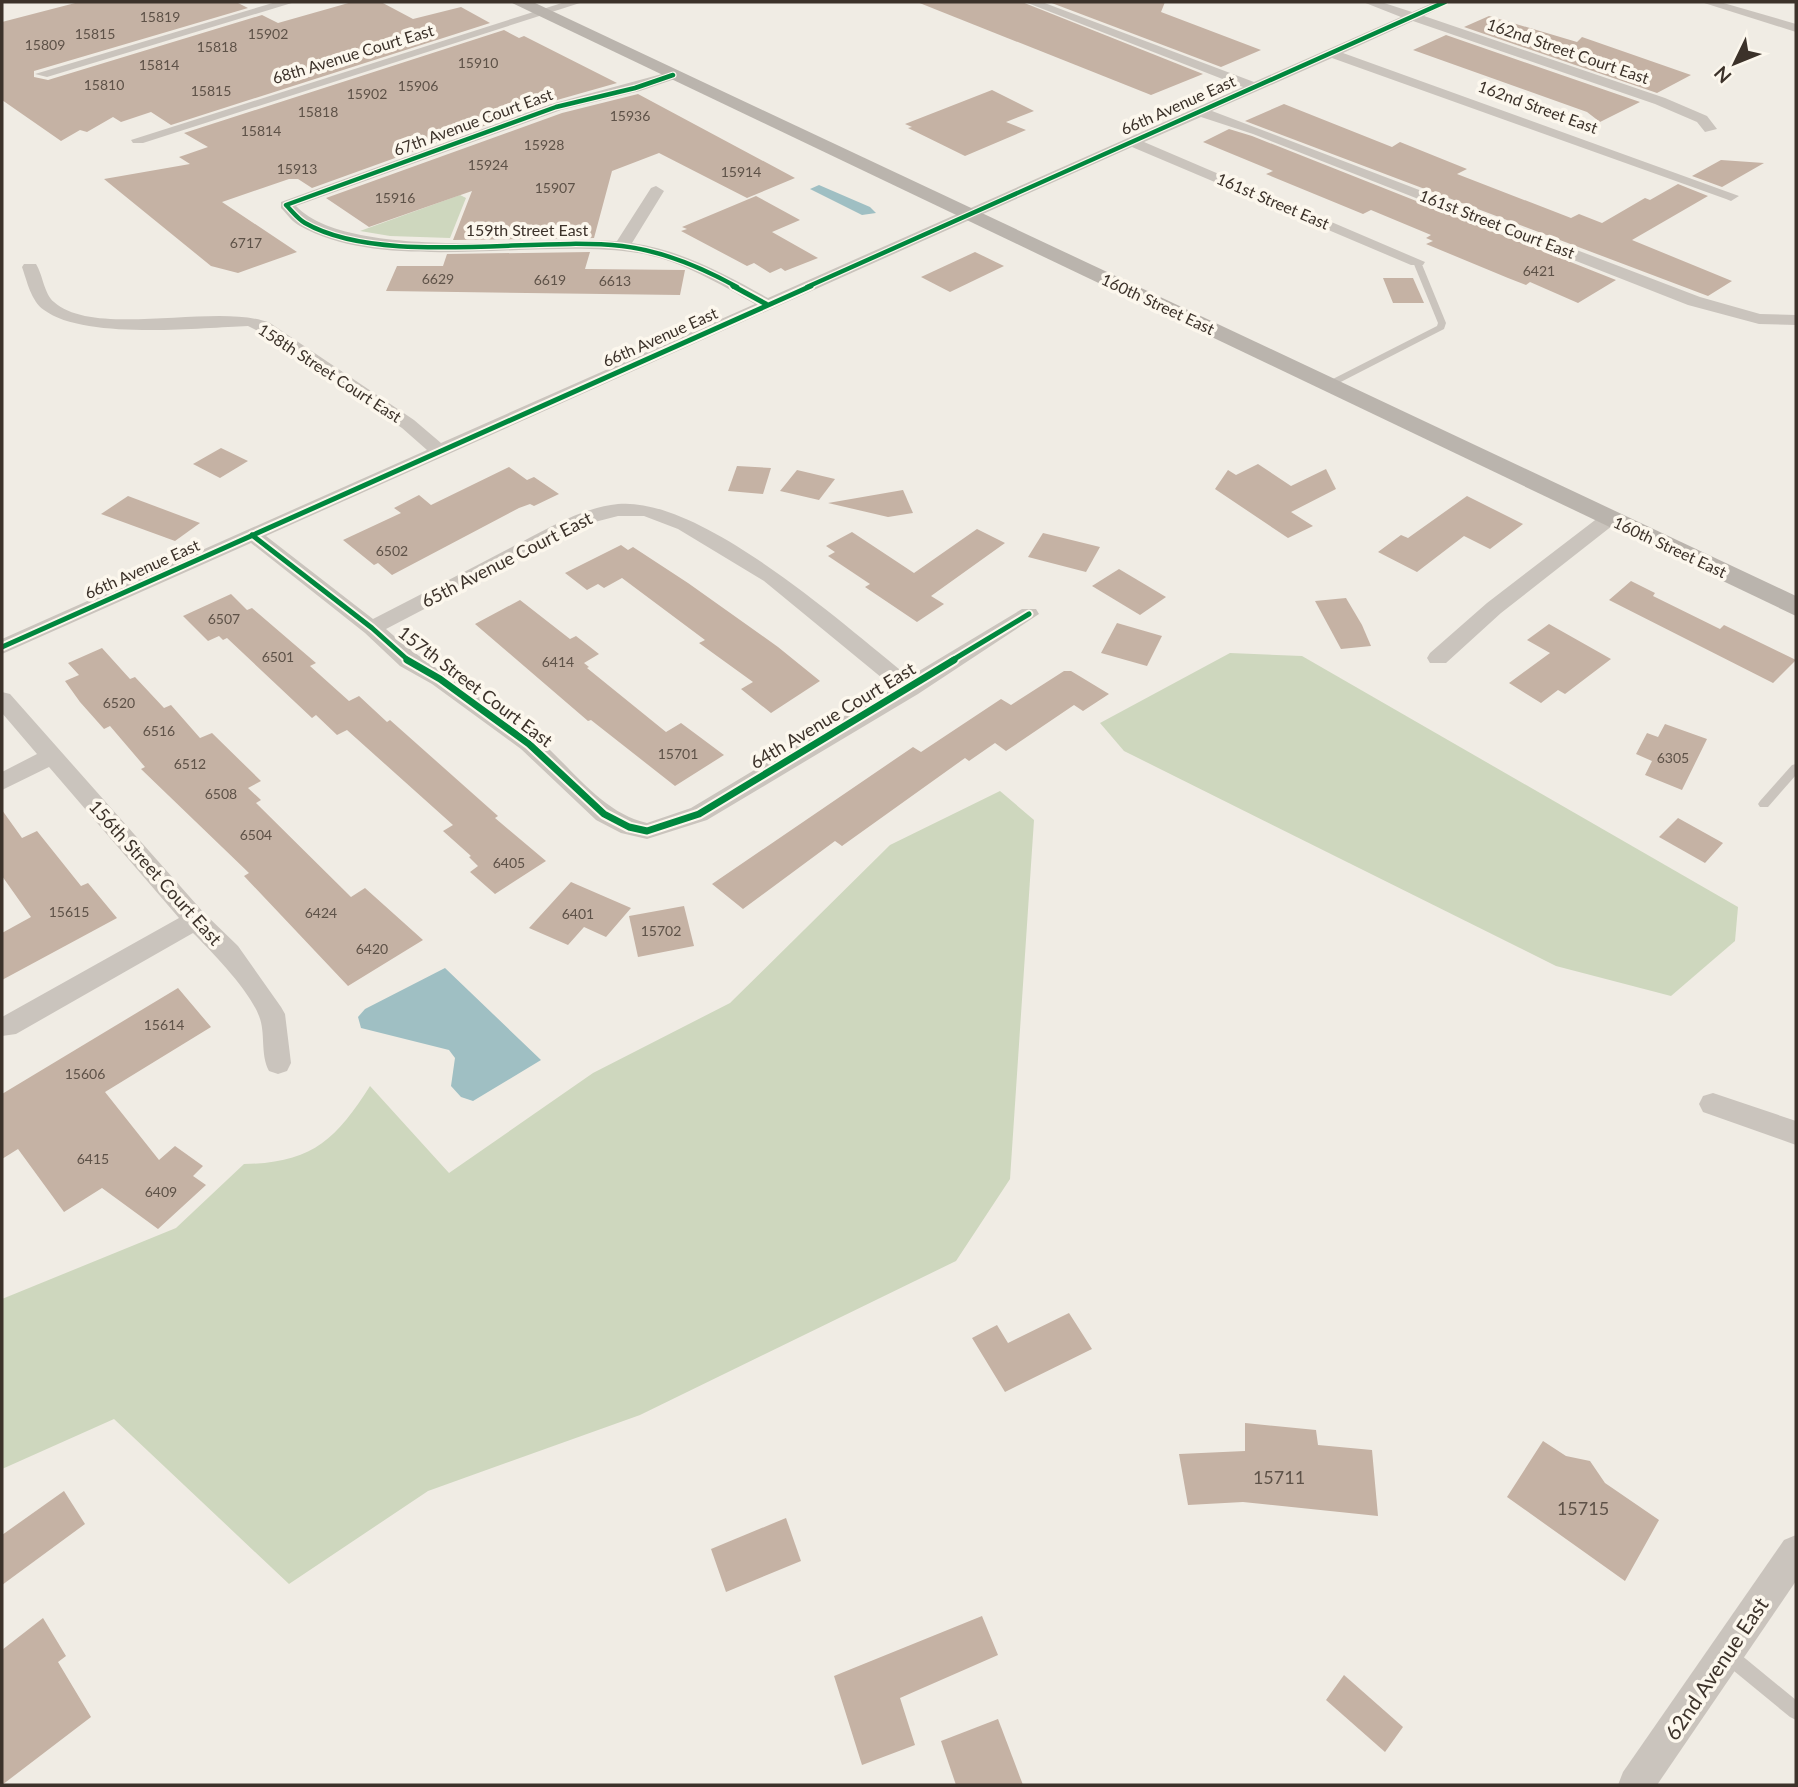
<svg xmlns="http://www.w3.org/2000/svg" width="1798" height="1787" font-family="Lato,sans-serif">
<style>
.green{fill:#ced7be}
.water{fill:#9fbfc3}
.building{fill:#c5b2a4}
.lines{fill:none;stroke-linecap:round;stroke-linejoin:round}
.service{fill:#cac4bd;fill-rule:evenodd}
.minor{fill:#cac4bd;fill-rule:evenodd}
.secondary{fill:#bab4ad;fill-rule:evenodd}
.cycleway-far2-casing{stroke:#fcf7ed;stroke-width:7}
.cycleway-far1-casing{stroke:#fcf7ed;stroke-width:9}
.cycleway-casing{stroke:#fcf7ed;stroke-width:11}
.cycleway-far2{stroke:#00873e;stroke-width:4.5}
.cycleway-far1{stroke:#00873e;stroke-width:5}
.cycleway{stroke:#00873e;stroke-width:7}
.labels{text-anchor:middle;stroke-width:7;stroke-linejoin:round;paint-order:stroke}
.number-label{font-size:14px;fill:#5e5248}
.far-street-label{font-size:16px;fill:#3c322a;stroke:#fcf7ed}
.street-label{font-size:18px;fill:#3c322a;stroke:#fcf7ed}
.near-number-label{font-size:18px;fill:#5e5248}
.near-street-label{font-size:21px;fill:#3c322a;stroke:#fcf7ed}
</style>
<rect width="100%" height="100%" fill="#f0ece4"/>
<g class="green">
<path d="M460,195L466,198L450,238L390,236L360,231Z"/>
<path d="M1230,653L1302,656L1738,907L1735,941L1671,996L1556,966L1124,751L1100,723Z"/>
<path d="M1000,791L1034,820L1010,1179L956,1261L640,1415L428,1491L289,1584L114,1419L2,1469V1299L176,1228L244,1164C311,1163 335,1141 370,1086L449,1173L593,1073L730,1003L890,845Z"/>
</g>
<g class="water">
<path d="M819,185L870,207L876,213L862,215L810,189Z"/>
<path d="M445,968L541,1060L473,1101L461,1097L451,1086L455,1058L449,1050L361,1028L358,1017L365,1009Z"/>
</g>
<g class="building">
<path d="M79,2H236L248,8L34,71V77L48,80L262,15L278,23L352,2H381L413,19L461,7L490,23L171,125L151,112L121,122L113,117L87,132L80,130L61,141L2,100V22Z"/>
<path d="M917,2H1022L1203,74L1151,95Z"/>
<path d="M1049,2H1165L1161,12L1261,50L1221,67Z"/>
<path d="M1489,16L1577,42L1582,37L1691,75L1657,93L1464,27Z"/>
<path d="M504,30L519,38L524,36L617,83L550,102L312,188L298,179H289L222,202L297,252L238,273L211,266L104,179L190,164L179,157L208,147L184,133Z"/>
<path d="M1446,35L1640,102L1600,122L1587,112L1413,50Z"/>
<path d="M992,90L1034,111L1006,122L1026,130L965,156L908,128L912,127L905,124Z"/>
<path d="M638,94L795,178L747,198L659,153L612,171L594,238L453,240L472,191L369,227L326,198L562,113Z"/>
<path d="M1284,104L1392,147L1400,142L1467,169L1457,174L1571,218L1579,214L1602,223L1645,198L1650,200L1678,184L1708,196L1632,240L1732,281L1708,296L1245,121Z"/>
<path d="M1229,129L1252,136L1616,280L1578,303L1530,282L1526,285L1508,278L1426,244L1433,241L1426,238L1431,235L1371,210L1363,214L1266,174L1273,171L1203,142Z"/>
<path d="M1721,160L1764,163L1722,187L1692,176Z"/>
<path d="M756,196L800,220L772,232L818,258L785,271L781,268L770,273L754,263L747,266L681,231L687,229L682,227Z"/>
<path d="M590,252L585,269L685,270L680,295L386,291L397,266H443L447,254Z"/>
<path d="M975,252L1004,266L950,292L921,277Z"/>
<path d="M1383,278H1413L1424,303H1393Z"/>
<path d="M221,448L248,461L220,478L193,464Z"/>
<path d="M1258,464L1291,486L1326,469L1336,489L1291,512L1313,526L1288,538L1215,489L1228,470L1236,475Z"/>
<path d="M737,466L771,468L763,494L728,491Z"/>
<path d="M509,467L527,480L534,477L559,494L534,506L530,504L519,508L392,575L378,563L374,565L343,540L401,513L394,508L419,495L431,505Z"/>
<path d="M797,470L835,479L819,500L780,491Z"/>
<path d="M903,490L913,513L888,517L828,503Z"/>
<path d="M128,496L200,523L175,541L101,514Z"/>
<path d="M1467,496L1523,524L1490,549L1464,536L1417,572L1378,552L1401,535L1408,538Z"/>
<path d="M977,529L1005,543L931,596L944,604L917,622L865,587L870,584L828,556L835,552L826,546L852,532L914,573Z"/>
<path d="M1043,533L1100,547L1086,572L1028,557Z"/>
<path d="M621,545L628,550L633,547L688,583L778,647L820,681L771,713L741,689L753,682L699,643L705,640L622,578L604,588L598,584L587,590L565,573Z"/>
<path d="M1119,569L1166,597L1140,615L1092,586Z"/>
<path d="M1631,581L1655,593L1653,596L1720,629L1724,625L1796,660L1773,683L1609,600Z"/>
<path d="M231,594L247,610L252,608L316,663L310,666L349,701L359,696L387,722L390,720L498,816L495,818L546,861L495,894L470,872L478,866L469,857L471,856L443,831L453,825L347,730L337,735L316,715L312,718L227,638L223,640L219,636L208,641L183,616Z"/>
<path d="M1346,598L1362,625L1371,646L1341,649L1315,601Z"/>
<path d="M520,600L570,639L576,636L599,654L584,663L589,667L587,668L666,732L681,723L724,755L675,786L591,720L588,721L475,624Z"/>
<path d="M1117,623L1162,636L1147,666L1101,653Z"/>
<path d="M1549,624L1611,659L1565,694L1558,690L1541,703L1509,683L1550,653L1527,640Z"/>
<path d="M102,648L130,679L135,677L164,708L171,705L200,738L212,733L261,781L248,788L261,800L256,803L351,897L365,888L423,940L348,986L244,876L249,873L141,769L145,767L110,726L104,729L80,702L65,681L79,675L68,663Z"/>
<path d="M1064,671H1071L1109,694L1083,711L1074,705L1006,751L995,743L969,761L965,758L842,846L835,841L743,909L712,884L913,747L921,752L1001,699L1011,705Z"/>
<path d="M1665,724L1707,739L1682,790L1645,775L1652,761L1636,754L1647,733L1658,737Z"/>
<path d="M2,810L22,838L37,831L81,886L88,883L117,918L2,980V933L31,917L2,876Z"/>
<path d="M1678,818L1723,843L1705,863L1659,837Z"/>
<path d="M571,882L631,908L606,937L584,927L568,945L529,928Z"/>
<path d="M684,906L694,946L638,957L629,916Z"/>
<path d="M178,988L211,1027L105,1092L159,1160L175,1146L203,1166L193,1176L206,1185L158,1229L102,1188L64,1212L18,1149L2,1159V1094Z"/>
<path d="M1069,1313L1092,1349L1005,1392L972,1338L997,1325L1008,1343Z"/>
<path d="M1245,1423L1316,1430L1318,1445L1372,1450L1378,1516L1243,1502L1188,1505L1179,1454L1245,1451Z"/>
<path d="M1543,1441L1566,1456L1590,1461L1605,1483L1659,1520L1625,1581L1507,1497Z"/>
<path d="M64,1491L85,1524L2,1585V1535Z"/>
<path d="M786,1518L801,1561L726,1592L711,1549Z"/>
<path d="M982,1616L998,1655L900,1698L915,1745L862,1765L834,1676Z"/>
<path d="M43,1618L66,1656L58,1662L91,1717L2,1785V1650Z"/>
<path d="M1344,1675L1403,1727L1385,1752L1326,1700Z"/>
<path d="M998,1719L1023,1785H956L941,1741Z"/>
</g>
<g class="lines">
<g class="service">
<path d="M1414,260L1421,262L1446,323L1444,329L1331,387H1325V383L1437,326L1438,323L1413,262Z"/>
<path d="M1796,764V775L1768,807H1760L1758,804L1760,801L1792,765Z"/>
<path d="M1729,1647L1735,1650L1796,1700V1720L1790,1717L1723,1662L1720,1656L1723,1650Z"/>
</g>
<g class="minor">
<path d="M276,2H295L47,77L35,74Z"/>
<path d="M565,2H583L143,143H133L131,140Z"/>
<path d="M1025,2H1042L1254,82L1401,17L1363,2H1381L1412,12L1435,2H1451L1424,16L1665,98L1707,116L1717,129L1705,132L1697,122L1655,104L1413,21L1343,53L1739,196L1731,201L1726,199L1332,58L1212,111L1700,297L1760,314L1796,315V325L1759,324L1688,305L1253,134L1201,117L1144,142L1425,262L1423,265H1411L1132,147L266,536L373,619C419,595 465,572 510,548C544,531 579,508 618,504C701,496 845,626 909,677L1022,609H1036L1039,614L918,694L707,820L647,839L621,833L596,820L521,749L432,684L400,666L365,633L251,543L2,654V639L427,450L402,428L258,331L248,326C198,328 84,340 44,310C31,301 27,281 22,267L24,264H36C43,275 44,294 54,302C95,339 219,302 270,323L414,420L441,443L755,304C718,283 680,260 638,253C540,237 386,275 300,226C292,222 287,214 281,208V202L551,104L673,71L678,72V78L640,91L561,110L296,206C347,261 542,238 617,241L651,188L656,186L664,191L632,243C681,250 725,274 768,298L1243,87ZM618,516H644L678,529L764,581L893,687L691,808L647,823C602,813 572,768 538,739C489,699 432,671 386,629L587,524Z"/>
<path d="M1701,2H1720L1796,24V32Z"/>
<path d="M1610,512L1617,514L1620,518L1617,522L1501,613L1446,663H1430L1427,658L1430,653L1487,603L1603,514Z"/>
<path d="M2,692L10,694L204,913L238,946L281,1007L285,1014L291,1063L287,1071L278,1074L269,1071C260,1054 266,1033 259,1016C249,990 213,953 193,933L16,1034L2,1036V1017L179,918L49,767L2,790V772L37,754L2,713Z"/>
<path d="M1713,1093L1796,1121V1145L1703,1112L1699,1104L1703,1096Z"/>
<path d="M1796,1535V1581L1657,1785H1618L1623,1772L1784,1540Z"/>
</g>
<path class="secondary" d="M510,2H533L1796,596V616Z"/>
<g class="cycleway-far2-casing">
<g id="cycleway-far2">
<path d="M673,75L635,88L556,107L286,205C292,211 298,219 305,223C382,267 533,236 622,246C663,251 701,267 737,287"/>
<path d="M807,287L1445,2"/>
</g>
</g>
<g class="cycleway-far1-casing">
<g id="cycleway-far1">
<path d="M733,286L766,304"/>
<path d="M252,535L372,628L409,661"/>
<path d="M2,647L811,286"/>
<path d="M951,661L1029,614"/>
</g>
</g>
<g class="cycleway-casing">
<path id="cycleway" d="M407,660L440,679L529,744L604,814L629,827L647,831L699,814L954,660"/>
</g>
<use href="#cycleway-far2" class="cycleway-far2"/>
<use href="#cycleway-far1" class="cycleway-far1"/>
<use href="#cycleway" class="cycleway"/>
</g>
<g class="labels">
<g class="number-label">
<text x="160" y="22">15819</text>
<text x="95" y="39">15815</text>
<text x="268" y="39">15902</text>
<text x="45" y="50">15809</text>
<text x="217" y="52">15818</text>
<text x="478" y="68">15910</text>
<text x="159" y="70">15814</text>
<text x="104" y="90">15810</text>
<text x="418" y="91">15906</text>
<text x="211" y="96">15815</text>
<text x="367" y="99">15902</text>
<text x="318" y="117">15818</text>
<text x="630" y="121">15936</text>
<text x="261" y="136">15814</text>
<text x="544" y="150">15928</text>
<text x="488" y="170">15924</text>
<text x="297" y="174">15913</text>
<text x="741" y="177">15914</text>
<text x="555" y="193">15907</text>
<text x="395" y="203">15916</text>
<text x="246" y="248">6717</text>
<text x="1539" y="276">6421</text>
<text x="438" y="284">6629</text>
<text x="550" y="285">6619</text>
<text x="615" y="286">6613</text>
<text x="392" y="556">6502</text>
<text x="224" y="624">6507</text>
<text x="278" y="662">6501</text>
<text x="558" y="667">6414</text>
<text x="119" y="708">6520</text>
<text x="159" y="736">6516</text>
<text x="678" y="759">15701</text>
<text x="1673" y="763">6305</text>
<text x="190" y="769">6512</text>
<text x="221" y="799">6508</text>
<text x="256" y="840">6504</text>
<text x="509" y="868">6405</text>
<text x="69" y="917">15615</text>
<text x="321" y="918">6424</text>
<text x="578" y="919">6401</text>
<text x="661" y="936">15702</text>
<text x="372" y="954">6420</text>
<text x="164" y="1030">15614</text>
<text x="85" y="1079">15606</text>
<text x="93" y="1164">6415</text>
<text x="161" y="1197">6409</text>
</g>
<g class="far-street-label">
<text transform="translate(1568 51) rotate(19)" y="6">162nd Street Court East</text>
<text transform="translate(353 54) rotate(-17)" y="6">68th Avenue Court East</text>
<text transform="translate(1178 105) rotate(-24)" y="6">66th Avenue East</text>
<text transform="translate(1538 107) rotate(20)" y="6">162nd Street East</text>
<text transform="translate(473 122) rotate(-20)" y="6">67th Avenue Court East</text>
<text transform="translate(1273 201) rotate(23)" y="6">161st Street East</text>
<text transform="translate(1497 224) rotate(21)" y="6">161st Street Court East</text>
<text x="527" y="236">159th Street East</text>
<text transform="translate(1158 304) rotate(25)" y="6">160th Street East</text>
<text transform="translate(660 337) rotate(-24)" y="6">66th Avenue East</text>
<text transform="translate(330 373) rotate(33)" y="6">158th Street Court East</text>
<text transform="translate(1670 547) rotate(25)" y="6">160th Street East</text>
<text transform="translate(142 569) rotate(-24)" y="6">66th Avenue East</text>
</g>
<g class="street-label">
<text transform="translate(507 560) rotate(-27)" y="6">65th Avenue Court East</text>
<text transform="translate(475 687) rotate(37)" y="6">157th Street Court East</text>
<text transform="translate(833 716) rotate(-31)" y="6">64th Avenue Court East</text>
<text transform="translate(155 873) rotate(48)" y="6">156th Street Court East</text>
</g>
<g class="near-number-label">
<text x="1279" y="1484">15711</text>
<text x="1583" y="1515">15715</text>
</g>
<g class="near-street-label">
<text transform="translate(1717 1669) rotate(-56)" y="7">62nd Avenue East</text>
</g>
</g>
<rect width="1798" height="1787" fill="none" stroke="#3c322a" stroke-width="7"/>
<g transform="translate(1735 63) rotate(227)" stroke="#fcf7ed" stroke-width="5" paint-order="stroke">
<path d="M0-5L12 26L0 18L-12 26Z" fill="#3c322a"/>
<text y="-10" font-size="19" font-weight="bold" text-anchor="middle" fill="#3c322a">N</text>
</g>
</svg>
